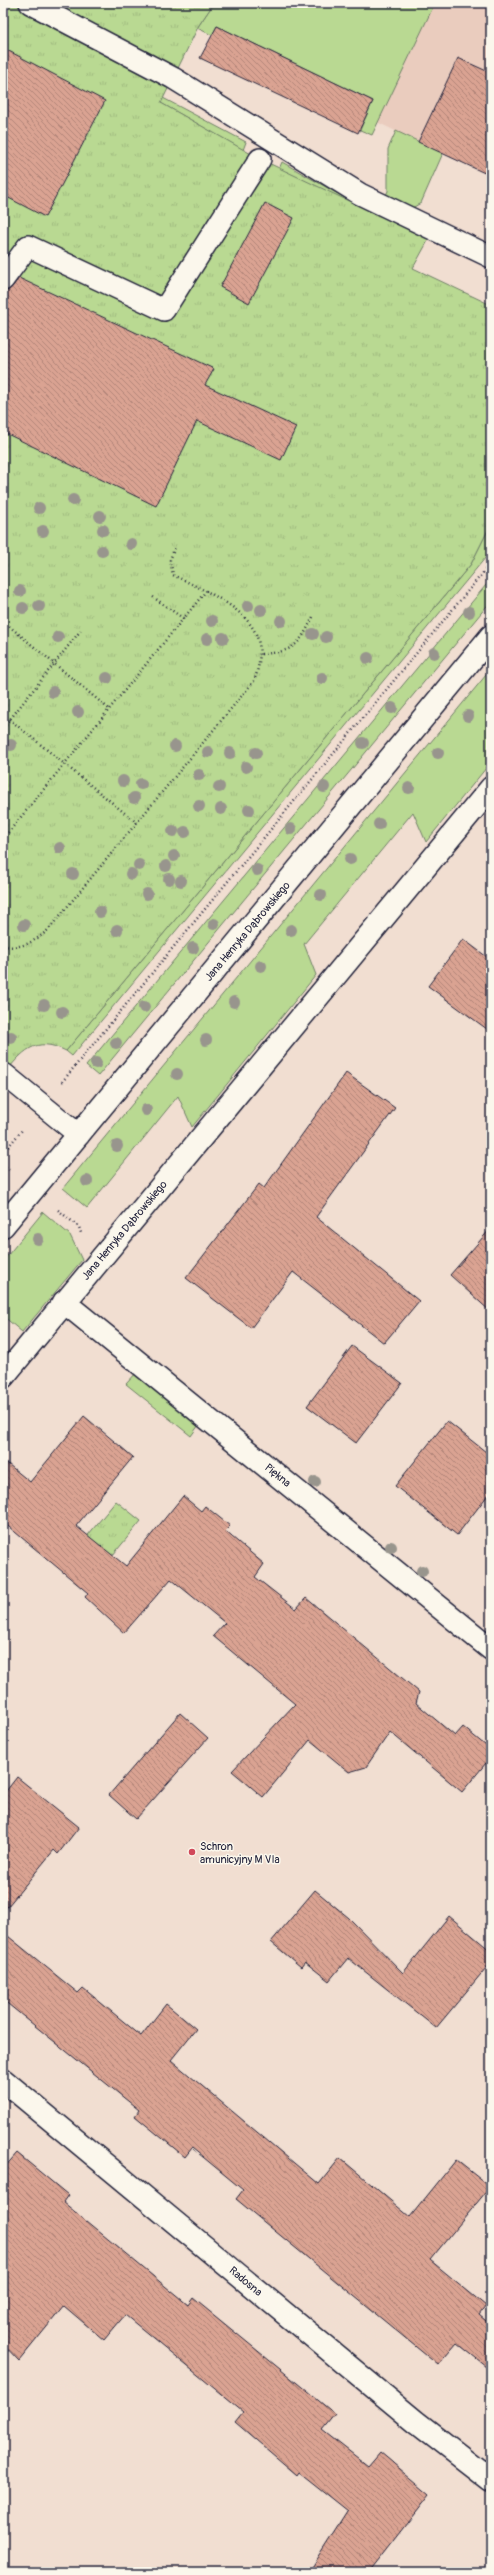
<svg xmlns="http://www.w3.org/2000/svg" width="494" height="2575" font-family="Pangolin,sans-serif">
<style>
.built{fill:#eaccbe}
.green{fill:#b9d992;stroke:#6e7e66}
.park{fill:url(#park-tufts);stroke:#6e7e66}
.building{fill:url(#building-back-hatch);stroke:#22223b}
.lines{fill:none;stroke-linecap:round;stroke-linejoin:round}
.lane-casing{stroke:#22223b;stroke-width:24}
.street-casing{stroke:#22223b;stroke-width:25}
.secondary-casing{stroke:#22223b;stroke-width:25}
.path{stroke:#22223b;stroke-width:2.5;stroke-dasharray:1 3;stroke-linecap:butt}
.lane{stroke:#fbf7ec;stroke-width:21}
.street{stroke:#fbf7ec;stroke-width:22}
.secondary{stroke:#fbf7ec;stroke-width:22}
.tree{fill:#98958d}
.poi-dot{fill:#d1495b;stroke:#fbf7ec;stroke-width:1.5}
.labels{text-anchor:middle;stroke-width:3;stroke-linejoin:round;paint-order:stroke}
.street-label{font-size:11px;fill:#22223b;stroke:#fbf7ec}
.poi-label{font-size:11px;fill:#22223b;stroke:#fbf7ec;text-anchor:start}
</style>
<defs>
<pattern id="park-tufts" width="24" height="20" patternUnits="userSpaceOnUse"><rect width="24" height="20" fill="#b9d992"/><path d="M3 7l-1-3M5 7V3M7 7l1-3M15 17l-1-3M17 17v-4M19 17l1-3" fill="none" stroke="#9fba7f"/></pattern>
<pattern id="building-back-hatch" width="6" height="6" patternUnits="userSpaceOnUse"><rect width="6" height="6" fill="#daa392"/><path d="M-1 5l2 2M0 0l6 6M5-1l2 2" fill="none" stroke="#b08478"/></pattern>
</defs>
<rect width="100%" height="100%" fill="#f1ded1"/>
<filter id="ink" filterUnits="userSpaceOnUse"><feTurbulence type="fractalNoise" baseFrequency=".025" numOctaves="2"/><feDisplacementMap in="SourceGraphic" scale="8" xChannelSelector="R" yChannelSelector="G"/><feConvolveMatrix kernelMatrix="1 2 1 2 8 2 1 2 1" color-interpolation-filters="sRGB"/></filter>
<g filter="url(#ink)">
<path class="built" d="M214,3H491V176L366,117L373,101L217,26L212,35L197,28Z"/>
<g class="green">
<path d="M214,3H435L372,135L360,130L373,101L217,26L212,35L197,28Z"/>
<path d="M163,98L246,142L243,150L161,103Z"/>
<path d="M396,131L443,153L421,203L412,208L385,197L388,191V149Z"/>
<path d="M282,162L377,216L279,169Z"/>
<path d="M491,524V551L72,1056L66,1051L471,564Z"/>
<path d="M491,579V601L98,1076L86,1066Z"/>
<path d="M491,669V762L426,842L413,812L304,944L316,975L192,1127L178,1096L87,1208L63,1188Z"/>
<path d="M43,1212L70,1235L82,1260L22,1332L3,1316V1261Z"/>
<path d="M138,1371L201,1422L191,1436L126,1384Z"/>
</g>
<g class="park">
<path d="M3,3H214L199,25L161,103L260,159L429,239L413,268L491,305V524L471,564L66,1051C34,1035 23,1052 3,1075Z"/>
<path d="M116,1501L141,1521L103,1567L79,1546Z"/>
</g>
<g class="building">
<path d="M217,26L373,101L358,133L200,58Z"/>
<path d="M3,48L105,101L45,217L3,195Z"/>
<path d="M458,58L491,73V176L418,142Z"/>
<path d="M265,203L294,218L249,303L220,287Z"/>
<path d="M19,278L214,369L205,385L296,427L281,460L197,421L156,506L3,432V292L12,287Z"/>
<path d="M463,939L491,960V1032L428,986Z"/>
<path d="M346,1073L395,1108L316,1217L419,1301L384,1343L293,1272L251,1328L186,1278L259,1184L264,1188Z"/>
<path d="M491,1228V1312L450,1275Z"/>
<path d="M352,1346L402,1383L356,1443L307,1406Z"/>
<path d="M84,1416L133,1457L76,1526L126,1566L183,1496L201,1511L205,1506L230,1526L225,1531L264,1564L255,1577L296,1609L306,1598L419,1692L416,1703L455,1736L463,1727L491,1750V1757L462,1792L390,1732L366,1767L349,1772L310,1740L263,1797L232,1771L295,1704L213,1636L225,1623L171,1579L124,1633L85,1597L88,1593L3,1522V1460L30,1482Z"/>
<path d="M447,1421L491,1456V1491L457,1535L395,1486Z"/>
<path d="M180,1713L208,1738L136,1819L109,1795Z"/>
<path d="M17,1777L79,1827L58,1854L54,1850L3,1912V1795Z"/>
<path d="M315,1890L349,1918L403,1973L449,1916L491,1951V1962L436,2028L348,1958L329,1981L305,1962L301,1967L271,1942Z"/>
<path d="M3,1932L78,1993L83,1988L141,2036L166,2004L196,2029L171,2060L319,2184L340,2158L410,2217L456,2160L490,2187L430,2260L486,2306L479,2315L491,2325V2370L457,2343L438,2365L236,2199L243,2190L192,2148L185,2157L135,2116L139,2110L3,2000Z"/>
<path d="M17,2153L68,2195L63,2202L188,2305L193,2298L335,2414L322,2430L368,2466L380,2452L430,2494L369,2572H309L348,2511L299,2472L297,2475L235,2422L243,2412L125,2315L104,2340L64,2306L19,2361L3,2344V2169Z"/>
</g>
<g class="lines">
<g class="lane-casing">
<g id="lane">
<path d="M30,3L173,78L360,194L491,257"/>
<path d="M3,280L28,246L164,310L260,159"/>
<path d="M4,1074L79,1135"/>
</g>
</g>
<g class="street-casing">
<g id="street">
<path d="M64,1302L491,1649"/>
<path d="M3,1377L491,788"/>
<path d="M3,2080L416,2422L491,2480"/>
</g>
</g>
<g class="secondary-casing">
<path id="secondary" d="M3,1226L491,636"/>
</g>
<g class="path">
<path d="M153,597L184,619"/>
<path d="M3,621L109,709"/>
<path d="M261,654C293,652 299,646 313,617"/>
<path d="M3,714L137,823"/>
<path d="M3,728L81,630"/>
<path d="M3,839L206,591L173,575L170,560L175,547"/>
<path d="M3,946C22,949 34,942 48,930L254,681C272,633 245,612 206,591"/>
<path d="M62,1082L491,563"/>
<path d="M3,1153L23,1129"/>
<path d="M3,1164L9,1170"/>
<path d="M58,1210L79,1227L81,1233"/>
</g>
<use href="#lane" class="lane"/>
<use href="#street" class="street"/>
<use href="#secondary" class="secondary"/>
</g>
<g class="tree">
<circle cx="73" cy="500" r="6"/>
<circle cx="39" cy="508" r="6"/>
<circle cx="100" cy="516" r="6"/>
<circle cx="103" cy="530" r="6"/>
<circle cx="43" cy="531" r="6"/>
<circle cx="131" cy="544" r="6"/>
<circle cx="102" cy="551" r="6"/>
<circle cx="20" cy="591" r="6"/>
<circle cx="39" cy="606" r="6"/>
<circle cx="248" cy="606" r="6"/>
<circle cx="23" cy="608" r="6"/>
<circle cx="261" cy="610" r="6"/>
<circle cx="469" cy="612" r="6"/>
<circle cx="212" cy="621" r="6"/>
<circle cx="281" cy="621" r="6"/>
<circle cx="313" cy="634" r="6"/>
<circle cx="58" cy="637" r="6"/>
<circle cx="326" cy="637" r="6"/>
<circle cx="223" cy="638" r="6"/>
<circle cx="207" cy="639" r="6"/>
<circle cx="434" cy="653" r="6"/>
<circle cx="368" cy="658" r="6"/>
<circle cx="107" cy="678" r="6"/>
<circle cx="322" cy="678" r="6"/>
<circle cx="53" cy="692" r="6"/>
<circle cx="392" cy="708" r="6"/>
<circle cx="78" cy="712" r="6"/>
<circle cx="468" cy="716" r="6"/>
<circle cx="363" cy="743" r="6"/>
<circle cx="11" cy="745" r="6"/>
<circle cx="175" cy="746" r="6"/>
<circle cx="208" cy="752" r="6"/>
<circle cx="230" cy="753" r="6"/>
<circle cx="256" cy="753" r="6"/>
<circle cx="438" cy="753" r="6"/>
<circle cx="246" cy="767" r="6"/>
<circle cx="199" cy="775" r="6"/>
<circle cx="123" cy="781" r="6"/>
<circle cx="141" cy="784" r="6"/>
<circle cx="219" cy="787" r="6"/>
<circle cx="324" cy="787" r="6"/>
<circle cx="409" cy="788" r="6"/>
<circle cx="134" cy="798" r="6"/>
<circle cx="199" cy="806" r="6"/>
<circle cx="221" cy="809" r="6"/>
<circle cx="249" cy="810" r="6"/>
<circle cx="379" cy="824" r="6"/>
<circle cx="291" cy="829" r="6"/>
<circle cx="173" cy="831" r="6"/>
<circle cx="185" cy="832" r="6"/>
<circle cx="60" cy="848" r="6"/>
<circle cx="174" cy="856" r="6"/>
<circle cx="350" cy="859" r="6"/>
<circle cx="139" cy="865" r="6"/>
<circle cx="166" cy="866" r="6"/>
<circle cx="257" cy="870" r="6"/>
<circle cx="73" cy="874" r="6"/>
<circle cx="131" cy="874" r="6"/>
<circle cx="169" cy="879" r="6"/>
<circle cx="181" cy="881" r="6"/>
<circle cx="147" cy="894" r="6"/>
<circle cx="321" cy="895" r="6"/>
<circle cx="100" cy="912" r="6"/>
<circle cx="214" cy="924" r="6"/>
<circle cx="24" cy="925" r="6"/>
<circle cx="117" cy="930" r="6"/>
<circle cx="291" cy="930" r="6"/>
<circle cx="193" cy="948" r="6"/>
<circle cx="261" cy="966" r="6"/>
<circle cx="234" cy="1002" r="6"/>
<circle cx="44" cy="1005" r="6"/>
<circle cx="144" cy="1007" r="6"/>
<circle cx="62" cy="1012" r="6"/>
<circle cx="11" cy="1037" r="6"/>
<circle cx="206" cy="1040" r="6"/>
<circle cx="116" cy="1043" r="6"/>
<circle cx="96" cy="1063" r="6"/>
<circle cx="177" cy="1074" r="6"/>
<circle cx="146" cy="1110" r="6"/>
<circle cx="117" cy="1146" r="6"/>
<circle cx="87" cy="1181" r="6"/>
<circle cx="38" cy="1239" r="6"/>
<circle cx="315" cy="1482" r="6"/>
<circle cx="391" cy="1547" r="6"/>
<circle cx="422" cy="1571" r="6"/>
</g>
</g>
<circle class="poi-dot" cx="192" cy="1852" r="4"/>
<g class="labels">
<g class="street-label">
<text transform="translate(247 931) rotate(-50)" y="4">Jana Henryka Dąbrowskiego</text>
<text transform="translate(124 1230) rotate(-50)" y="4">Jana Henryka Dąbrowskiego</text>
<text transform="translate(278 1475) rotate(39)" y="4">Piękna</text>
<text transform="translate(246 2281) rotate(40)" y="4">Radosna</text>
</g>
<g class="poi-label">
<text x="200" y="1850">Schron<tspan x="200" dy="13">amunicyjny M VIa</tspan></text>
</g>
</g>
<rect width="494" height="2575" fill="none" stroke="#fbf7ec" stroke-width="16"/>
<rect x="8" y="8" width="478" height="2559" fill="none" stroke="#22223b" stroke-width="1.5" filter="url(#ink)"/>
</svg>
